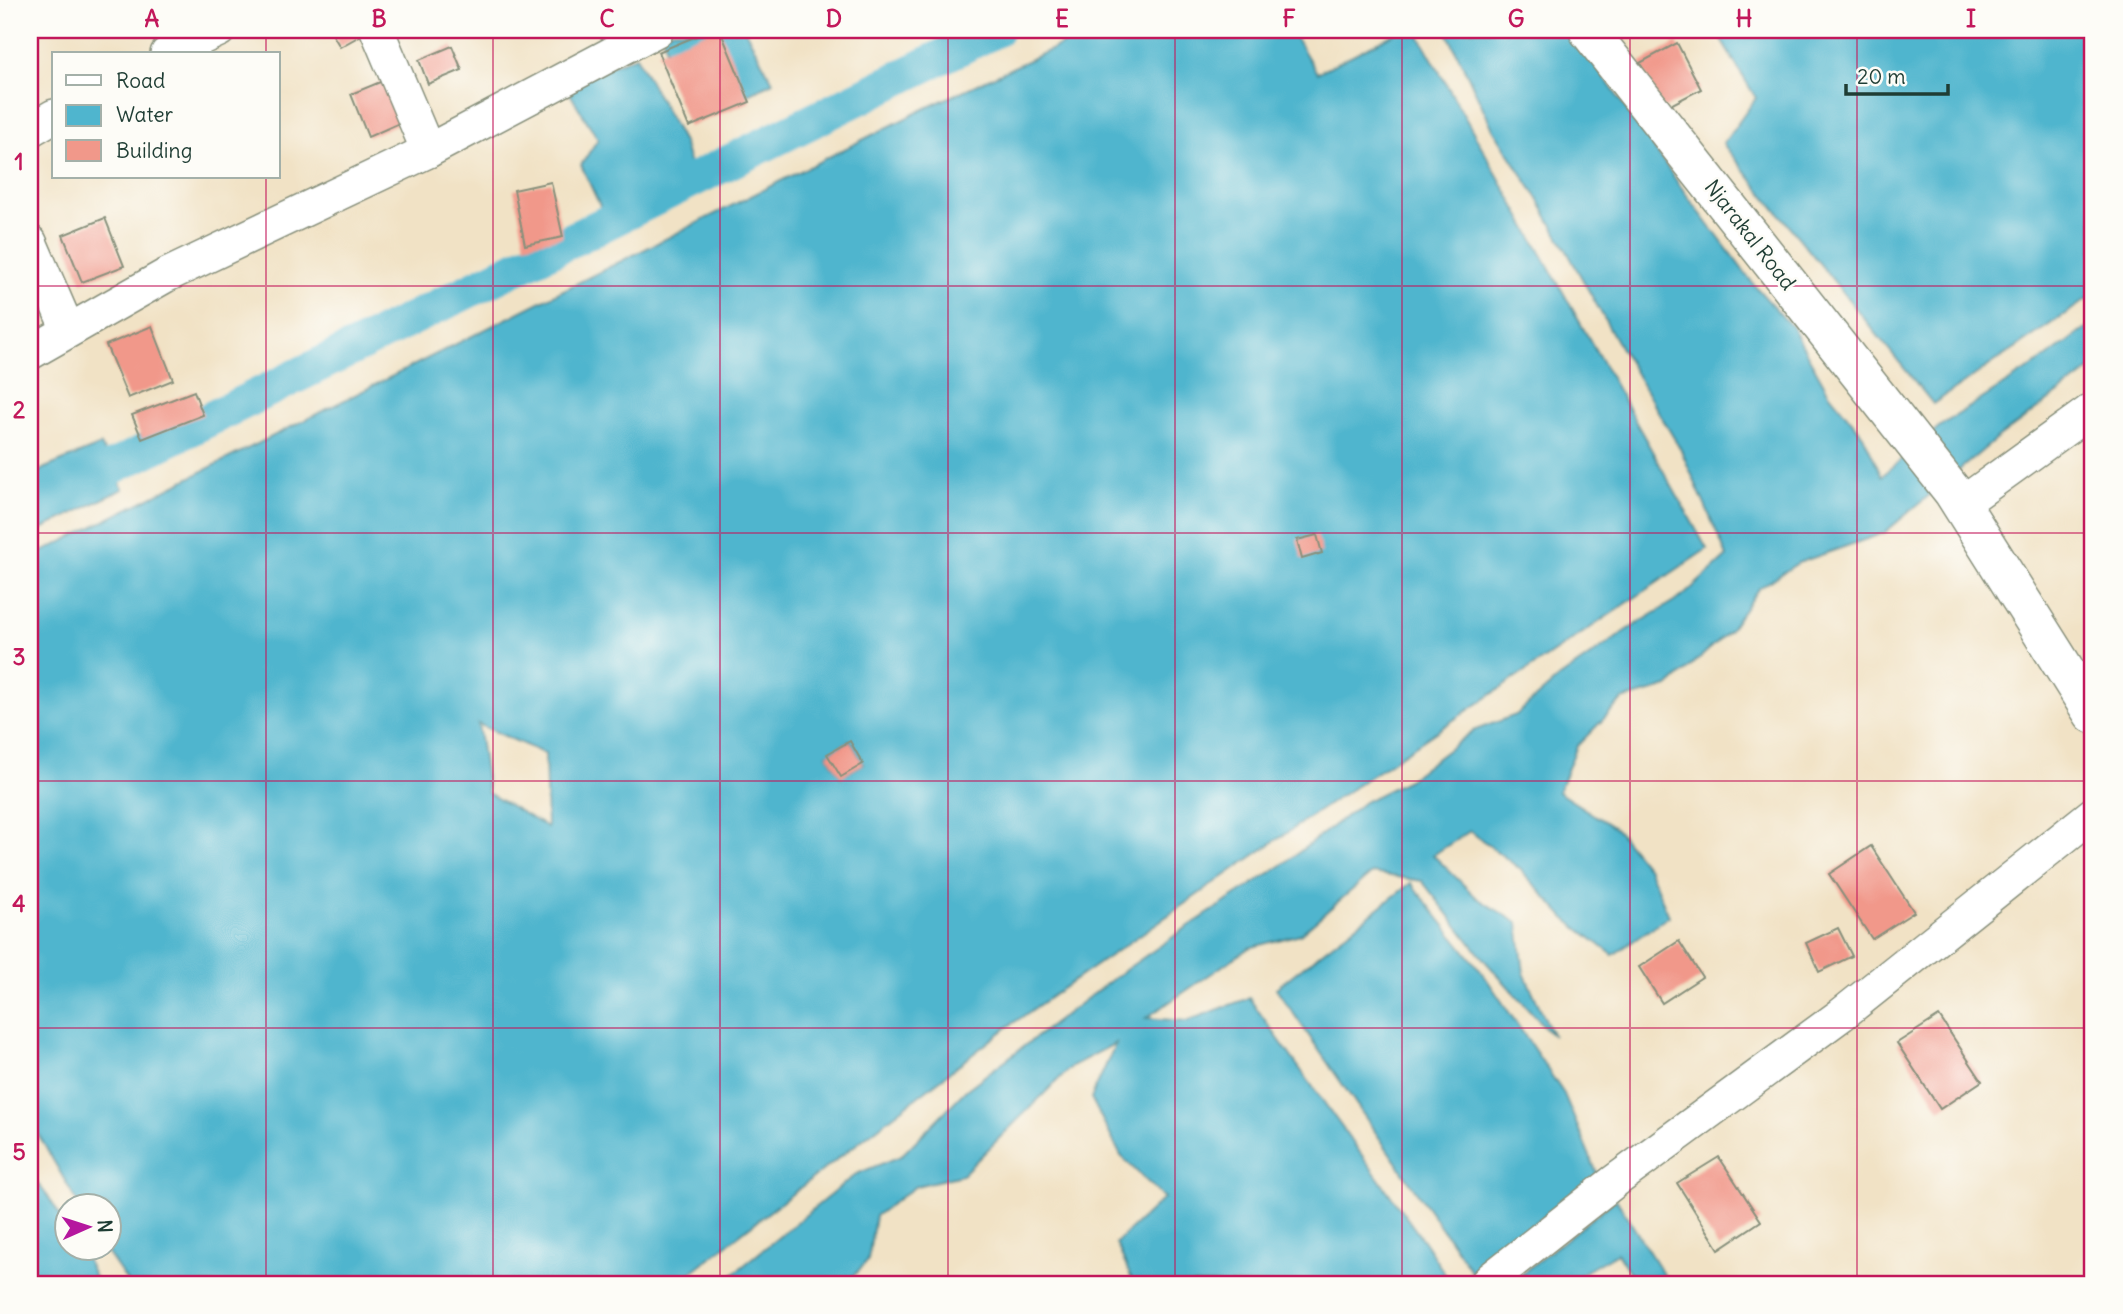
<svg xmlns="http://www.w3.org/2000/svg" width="2123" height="1314" font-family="Delius,sans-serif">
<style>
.water{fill:#4fb5ce;stroke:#377981;stroke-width:2;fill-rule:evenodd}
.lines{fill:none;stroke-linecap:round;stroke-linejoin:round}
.canal{stroke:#4fb5ce;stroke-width:35}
.building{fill:#f1988a}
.street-casing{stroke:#88907c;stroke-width:36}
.secondary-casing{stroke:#88907c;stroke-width:41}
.street{stroke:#fff;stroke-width:33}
.secondary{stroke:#fff;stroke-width:38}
.grid{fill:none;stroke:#c2185b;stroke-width:2;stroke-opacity:0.55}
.labels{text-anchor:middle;stroke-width:5;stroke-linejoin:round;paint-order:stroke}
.street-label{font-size:21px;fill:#1f3d34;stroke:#fdfcf7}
.neatline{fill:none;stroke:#c2185b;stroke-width:2.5}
.grid-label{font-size:23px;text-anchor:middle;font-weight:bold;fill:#c2185b}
</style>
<rect width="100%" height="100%" fill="#fdfcf7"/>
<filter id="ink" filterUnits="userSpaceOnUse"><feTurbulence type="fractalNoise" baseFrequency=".0143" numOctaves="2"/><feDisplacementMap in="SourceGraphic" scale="14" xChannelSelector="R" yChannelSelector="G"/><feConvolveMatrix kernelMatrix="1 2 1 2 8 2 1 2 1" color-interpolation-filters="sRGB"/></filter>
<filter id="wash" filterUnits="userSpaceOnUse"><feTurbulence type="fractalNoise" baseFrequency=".00686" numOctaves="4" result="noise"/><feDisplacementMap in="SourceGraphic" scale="28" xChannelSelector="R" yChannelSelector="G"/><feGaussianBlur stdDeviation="1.57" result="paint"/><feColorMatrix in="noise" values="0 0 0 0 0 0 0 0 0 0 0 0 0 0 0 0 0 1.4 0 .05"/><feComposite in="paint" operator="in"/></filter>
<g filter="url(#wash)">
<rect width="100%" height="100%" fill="#f1e2c5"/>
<g class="water">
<path d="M673,30H745L773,82L701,117L672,72L662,34Z"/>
<path d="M1093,30H1291L1317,73L1402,30H1416L1707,549L1295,827L1009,1026L676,1284H129L104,1248H108V1206L79,1205L30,1120V558L924,109ZM478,724L545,754L547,827L488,793ZM850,741L863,764L841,777L827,754Z"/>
<path d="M1446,30H1571L1688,197L1755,286L1792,327L1829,393L1863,435L1882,476L1940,426L2047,357L2093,323V368L1995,440L1884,533L1798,563L1758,589L1729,631L1668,687L1622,700L1577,746L1558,792L1616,829L1649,870L1669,916L1613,955L1566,919L1520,869L1470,831L1433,855L1477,898L1518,923L1524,973L1553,1036L1486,962L1422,881L1372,873L1300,934L1249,948L1146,1018L1187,1021L1249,998L1427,1246L1451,1284H1134L1116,1243L1164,1198L1121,1156L1091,1098L1116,1043L1072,1066L962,1175L916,1186L875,1216L868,1260L846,1284H721L856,1174L901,1156L966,1090L1118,975L1183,930L1285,863L1364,802L1408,780L1473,731L1516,715L1560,677L1629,629L1683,596L1727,556L1681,450L1620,347L1538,199L1492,127Z"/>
<path d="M1715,30H2093V295L1933,404L1723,144L1756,98Z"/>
<path d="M636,56L683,142L694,178L607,221L581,165L598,139L564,84Z"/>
<path d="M101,445L123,489L30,535V477L45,468Z"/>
<path d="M1411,883L1484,975L1564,1094L1599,1178L1523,1231L1472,1272L1276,988Z"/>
<path d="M30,1173L49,1198L66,1225V1248H81L98,1284H30Z"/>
<path d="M1616,1199L1669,1284H1637L1617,1253L1564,1284H1509Z"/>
</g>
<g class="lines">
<path class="canal" d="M30,508L996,30"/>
</g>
<g id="blocks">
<g class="building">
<path d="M330,30H363L365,33L340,47Z"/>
<path d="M711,30H720L750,102L689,127L658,52Z"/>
<path d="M1677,43L1701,89L1663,109L1640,63Z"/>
<path d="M452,46L462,70L428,84L419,60Z"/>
<path d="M385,80L402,122L368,137L351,94Z"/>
<path d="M551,182L563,237L525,245L514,190Z"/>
<path d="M105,218L124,266L82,282L63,235Z"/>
<path d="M152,326L173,380L128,398L106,345Z"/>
<path d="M194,391L203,415L142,439L132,415Z"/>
<path d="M1317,535L1322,553L1302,559L1297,540Z"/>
<path d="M850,741L863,764L841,777L827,754Z"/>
<path d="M1871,846L1914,912L1872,939L1829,874Z"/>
<path d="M1838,928L1852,956L1819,972L1806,943Z"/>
<path d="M1679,941L1702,977L1662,1003L1639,967Z"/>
<path d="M1939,1016L1982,1081L1940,1109L1897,1043Z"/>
<path d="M1719,1157L1761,1221L1719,1249L1677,1183Z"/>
</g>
</g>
</g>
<g filter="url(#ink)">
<use href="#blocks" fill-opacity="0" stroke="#88907c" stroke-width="2"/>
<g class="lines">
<g class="street-casing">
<g id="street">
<path d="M377,30L428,151"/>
<path d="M167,54L219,30"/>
<path d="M30,130L54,116"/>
<path d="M30,242L68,330"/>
<path d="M30,353L165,276L428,151L657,30"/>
<path d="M1960,505L2093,409"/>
<path d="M1486,1284L1492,1278L1615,1181L1841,1015L2093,814"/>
</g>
</g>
<g class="secondary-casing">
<path id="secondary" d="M1588,30L1953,492L2093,714"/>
</g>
<use href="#street" class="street"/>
<use href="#secondary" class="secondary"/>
</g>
</g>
<path class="grid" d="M266,30V54M493,30V1284M720,30V1284M948,30V1284M1175,30V1284M1402,30V1284M1630,30V1284M1857,30V1284M266,177V1284M30,286H2093M30,533H2093M30,781H2093M30,1028H2093"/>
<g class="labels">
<g class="street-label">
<text transform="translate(1750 235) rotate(52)" y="7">Njarakal Road</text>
</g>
</g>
<rect width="2123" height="1314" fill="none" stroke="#fdfcf7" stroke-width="77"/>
<rect x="52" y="52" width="228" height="126" fill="#fdfcf7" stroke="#a4b0a9" stroke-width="2"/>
<rect x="66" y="75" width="35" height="10" fill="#ffffff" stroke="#a4b0a9" stroke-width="2"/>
<text x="116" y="88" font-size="21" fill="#1f3d34">Road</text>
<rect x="66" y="105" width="35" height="21" fill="#4fb5ce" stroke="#a4b0a9" stroke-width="2"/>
<text x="116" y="122" font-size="21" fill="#1f3d34">Water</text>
<rect x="66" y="140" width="35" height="21" fill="#f1988a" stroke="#a4b0a9" stroke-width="2"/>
<text x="116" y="158" font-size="21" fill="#1f3d34">Building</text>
<g transform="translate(88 1227) rotate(87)"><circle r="33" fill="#fdfcf7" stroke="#a4b0a9" stroke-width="2"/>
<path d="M0-5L12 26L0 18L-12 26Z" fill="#b5179e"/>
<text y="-10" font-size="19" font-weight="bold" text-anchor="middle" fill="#1f3d34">N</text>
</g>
<path d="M1846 84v10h102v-10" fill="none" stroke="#1f3d34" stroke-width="3.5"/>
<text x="1857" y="84" font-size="21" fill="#1f3d34" stroke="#fdfcf7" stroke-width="5" paint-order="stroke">20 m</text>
<rect x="38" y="38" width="2046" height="1238" class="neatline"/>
<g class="grid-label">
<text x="152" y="27">A</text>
<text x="379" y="27">B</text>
<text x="607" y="27">C</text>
<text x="834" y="27">D</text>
<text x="1062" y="27">E</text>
<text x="1289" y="27">F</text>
<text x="1516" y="27">G</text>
<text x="1744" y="27">H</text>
<text x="1971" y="27">I</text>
<text x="19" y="170">1</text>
<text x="19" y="418">2</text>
<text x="19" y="665">3</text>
<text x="19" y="912">4</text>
<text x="19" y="1160">5</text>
</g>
</svg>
